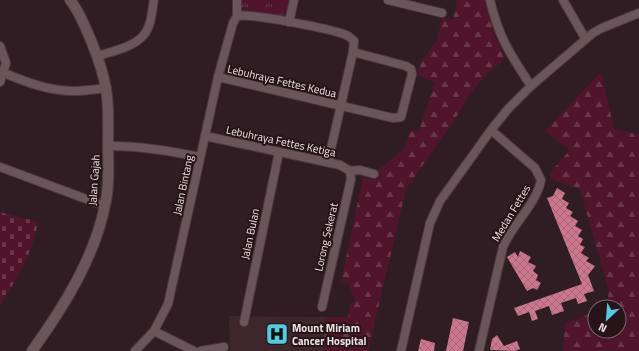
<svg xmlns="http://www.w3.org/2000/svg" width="639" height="351" font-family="'Titillium Web',sans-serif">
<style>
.built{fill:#3e262d}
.grass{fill:url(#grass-tufts)}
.forest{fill:url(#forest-firs)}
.cemetery{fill:url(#cemetery-stones)}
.building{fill:url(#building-cross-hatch)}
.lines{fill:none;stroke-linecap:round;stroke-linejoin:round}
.minor-casing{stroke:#4b3b40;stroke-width:10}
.tertiary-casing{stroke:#4b3b40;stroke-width:12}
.minor{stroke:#6a555a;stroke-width:8}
.tertiary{stroke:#6a555a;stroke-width:10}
.labels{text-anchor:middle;stroke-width:4;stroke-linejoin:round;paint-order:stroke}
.street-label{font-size:11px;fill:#eee1e4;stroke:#261419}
.poi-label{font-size:11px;font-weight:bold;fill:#eee1e4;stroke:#261419;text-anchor:start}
</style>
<defs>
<pattern id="grass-tufts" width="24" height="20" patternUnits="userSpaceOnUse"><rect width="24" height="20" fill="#51152b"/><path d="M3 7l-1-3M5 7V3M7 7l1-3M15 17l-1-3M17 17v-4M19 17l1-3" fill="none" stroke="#6a374a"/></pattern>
<pattern id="forest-firs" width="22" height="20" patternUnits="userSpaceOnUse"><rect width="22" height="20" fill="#51152b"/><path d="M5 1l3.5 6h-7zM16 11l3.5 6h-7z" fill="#6a374a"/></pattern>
<pattern id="cemetery-stones" width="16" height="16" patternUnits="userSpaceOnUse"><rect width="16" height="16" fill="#51152b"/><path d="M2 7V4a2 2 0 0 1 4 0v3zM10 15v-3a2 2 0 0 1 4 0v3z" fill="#6a374a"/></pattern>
<pattern id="building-cross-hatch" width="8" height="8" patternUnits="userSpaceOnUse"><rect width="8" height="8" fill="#cd7690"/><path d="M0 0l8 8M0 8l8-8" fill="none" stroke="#a56779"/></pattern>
</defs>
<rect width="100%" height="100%" fill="#301d23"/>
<path class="built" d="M229,316L326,317L323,351H230Z"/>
<path class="grass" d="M242,0H289L285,14C279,19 246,14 241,7Z"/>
<g class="forest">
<path d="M457,0H485L495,37L505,58L481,80L467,99L455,119L406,189L368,351H323L326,317H348L351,302H355L349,284L341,282L363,177L374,180L377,171L405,148L410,130L419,131L435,82L417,75L421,62L437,41L442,18L453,20Z"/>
<path d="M601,72L614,129L639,135V351H563L565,323L595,312V331H619V307H607L609,291L580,189L550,179V173L570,150L545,131Z"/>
</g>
<path class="cemetery" d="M0,212L38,222C32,255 18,277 0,305Z"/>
<g class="building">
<path d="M557,188L565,193L562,199L569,203L566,208L573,212L570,216L578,221L575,226L582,230L578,236L583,239L580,245L585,247L581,253L589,258L586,261L595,266L588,275L594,291L584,294L587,301L578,304L576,298L561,303L564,311L552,315L549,306L535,311L538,319L532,321L529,312L518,316L514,308L582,284L547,198L553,196Z"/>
<path d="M520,251L531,257L528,262L536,266L533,271L538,275L536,280L541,283L537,290L533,288L527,291L507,257L515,252L518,257Z"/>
<path d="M453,318L469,322L463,351H446Z"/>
<path d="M497,335L504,346L517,341L520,349L515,351L490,350L492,339Z"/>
<path d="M421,339L435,343L434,351H418Z"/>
</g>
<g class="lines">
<g class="minor-casing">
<g id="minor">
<path d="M388,0L442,13"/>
<path d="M490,0C499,38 510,54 531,86"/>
<path d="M563,0L585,38"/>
<path d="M237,16C250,13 332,29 346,35C349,36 351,38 354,41L353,52L328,162"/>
<path d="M237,16V0"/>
<path d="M289,22L294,0"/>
<path d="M0,46L6,63L0,82"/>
<path d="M97,56C114,51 141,46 148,28C152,20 152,9 154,0"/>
<path d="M4,73C26,82 49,91 73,91C84,91 96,89 107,88"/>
<path d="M218,77L393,118L401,117L412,74L411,69L406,66L353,52"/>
<path d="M205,136L340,165L350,171L360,170L374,174"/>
<path d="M108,146C140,146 169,151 200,157"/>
<path d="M0,167L105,206"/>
<path d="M322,307L351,179L350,171"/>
<path d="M244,322L279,152"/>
<path d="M154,331L194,351"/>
<path d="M135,351L154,331L168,304L218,77L233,23L237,16"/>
<path d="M201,351L224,347"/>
<path d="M401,351L430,223L440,201L491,130L508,109L531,86L593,33L602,28L639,13"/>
<path d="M479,351L503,247C512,225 537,203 541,180L535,168L491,130"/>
</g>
</g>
<g class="tertiary-casing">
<path id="tertiary" d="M32,351C63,308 95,257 105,205C110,184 108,162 108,141C109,100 108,82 92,43C86,29 80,12 70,0"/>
</g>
<use href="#minor" class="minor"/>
<use href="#tertiary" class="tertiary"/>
</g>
<defs>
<g id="hospital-square" transform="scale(1.15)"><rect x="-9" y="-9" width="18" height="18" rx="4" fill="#55cadf" stroke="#261419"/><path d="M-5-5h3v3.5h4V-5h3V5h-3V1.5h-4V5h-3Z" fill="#111"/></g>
</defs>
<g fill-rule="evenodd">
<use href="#hospital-square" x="277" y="334"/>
</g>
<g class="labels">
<g class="street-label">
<text transform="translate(282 81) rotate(13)" y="4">Lebuhraya Fettes Kedua</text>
<text transform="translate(281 141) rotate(12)" y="4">Lebuhraya Fettes Ketiga</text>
<text transform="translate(94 180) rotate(-86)" y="4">Jalan Gajah</text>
<text transform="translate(183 185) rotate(-78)" y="4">Jalan Bintang</text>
<text transform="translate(511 213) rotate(-59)" y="4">Medan Fettes</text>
<text transform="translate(250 234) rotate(-78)" y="4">Jalan Bulan</text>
<text transform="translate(326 237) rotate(-77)" y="4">Lorong Sekerat</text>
</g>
<g class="poi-label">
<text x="292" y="332">Mount Miriam<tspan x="292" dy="13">Cancer Hospital</tspan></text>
</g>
</g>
<g transform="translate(607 319) rotate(206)"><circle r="19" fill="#261419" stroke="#76666a"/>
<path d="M0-3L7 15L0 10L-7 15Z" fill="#55cadf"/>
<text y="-6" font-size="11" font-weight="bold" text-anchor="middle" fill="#eee1e4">N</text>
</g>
</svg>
